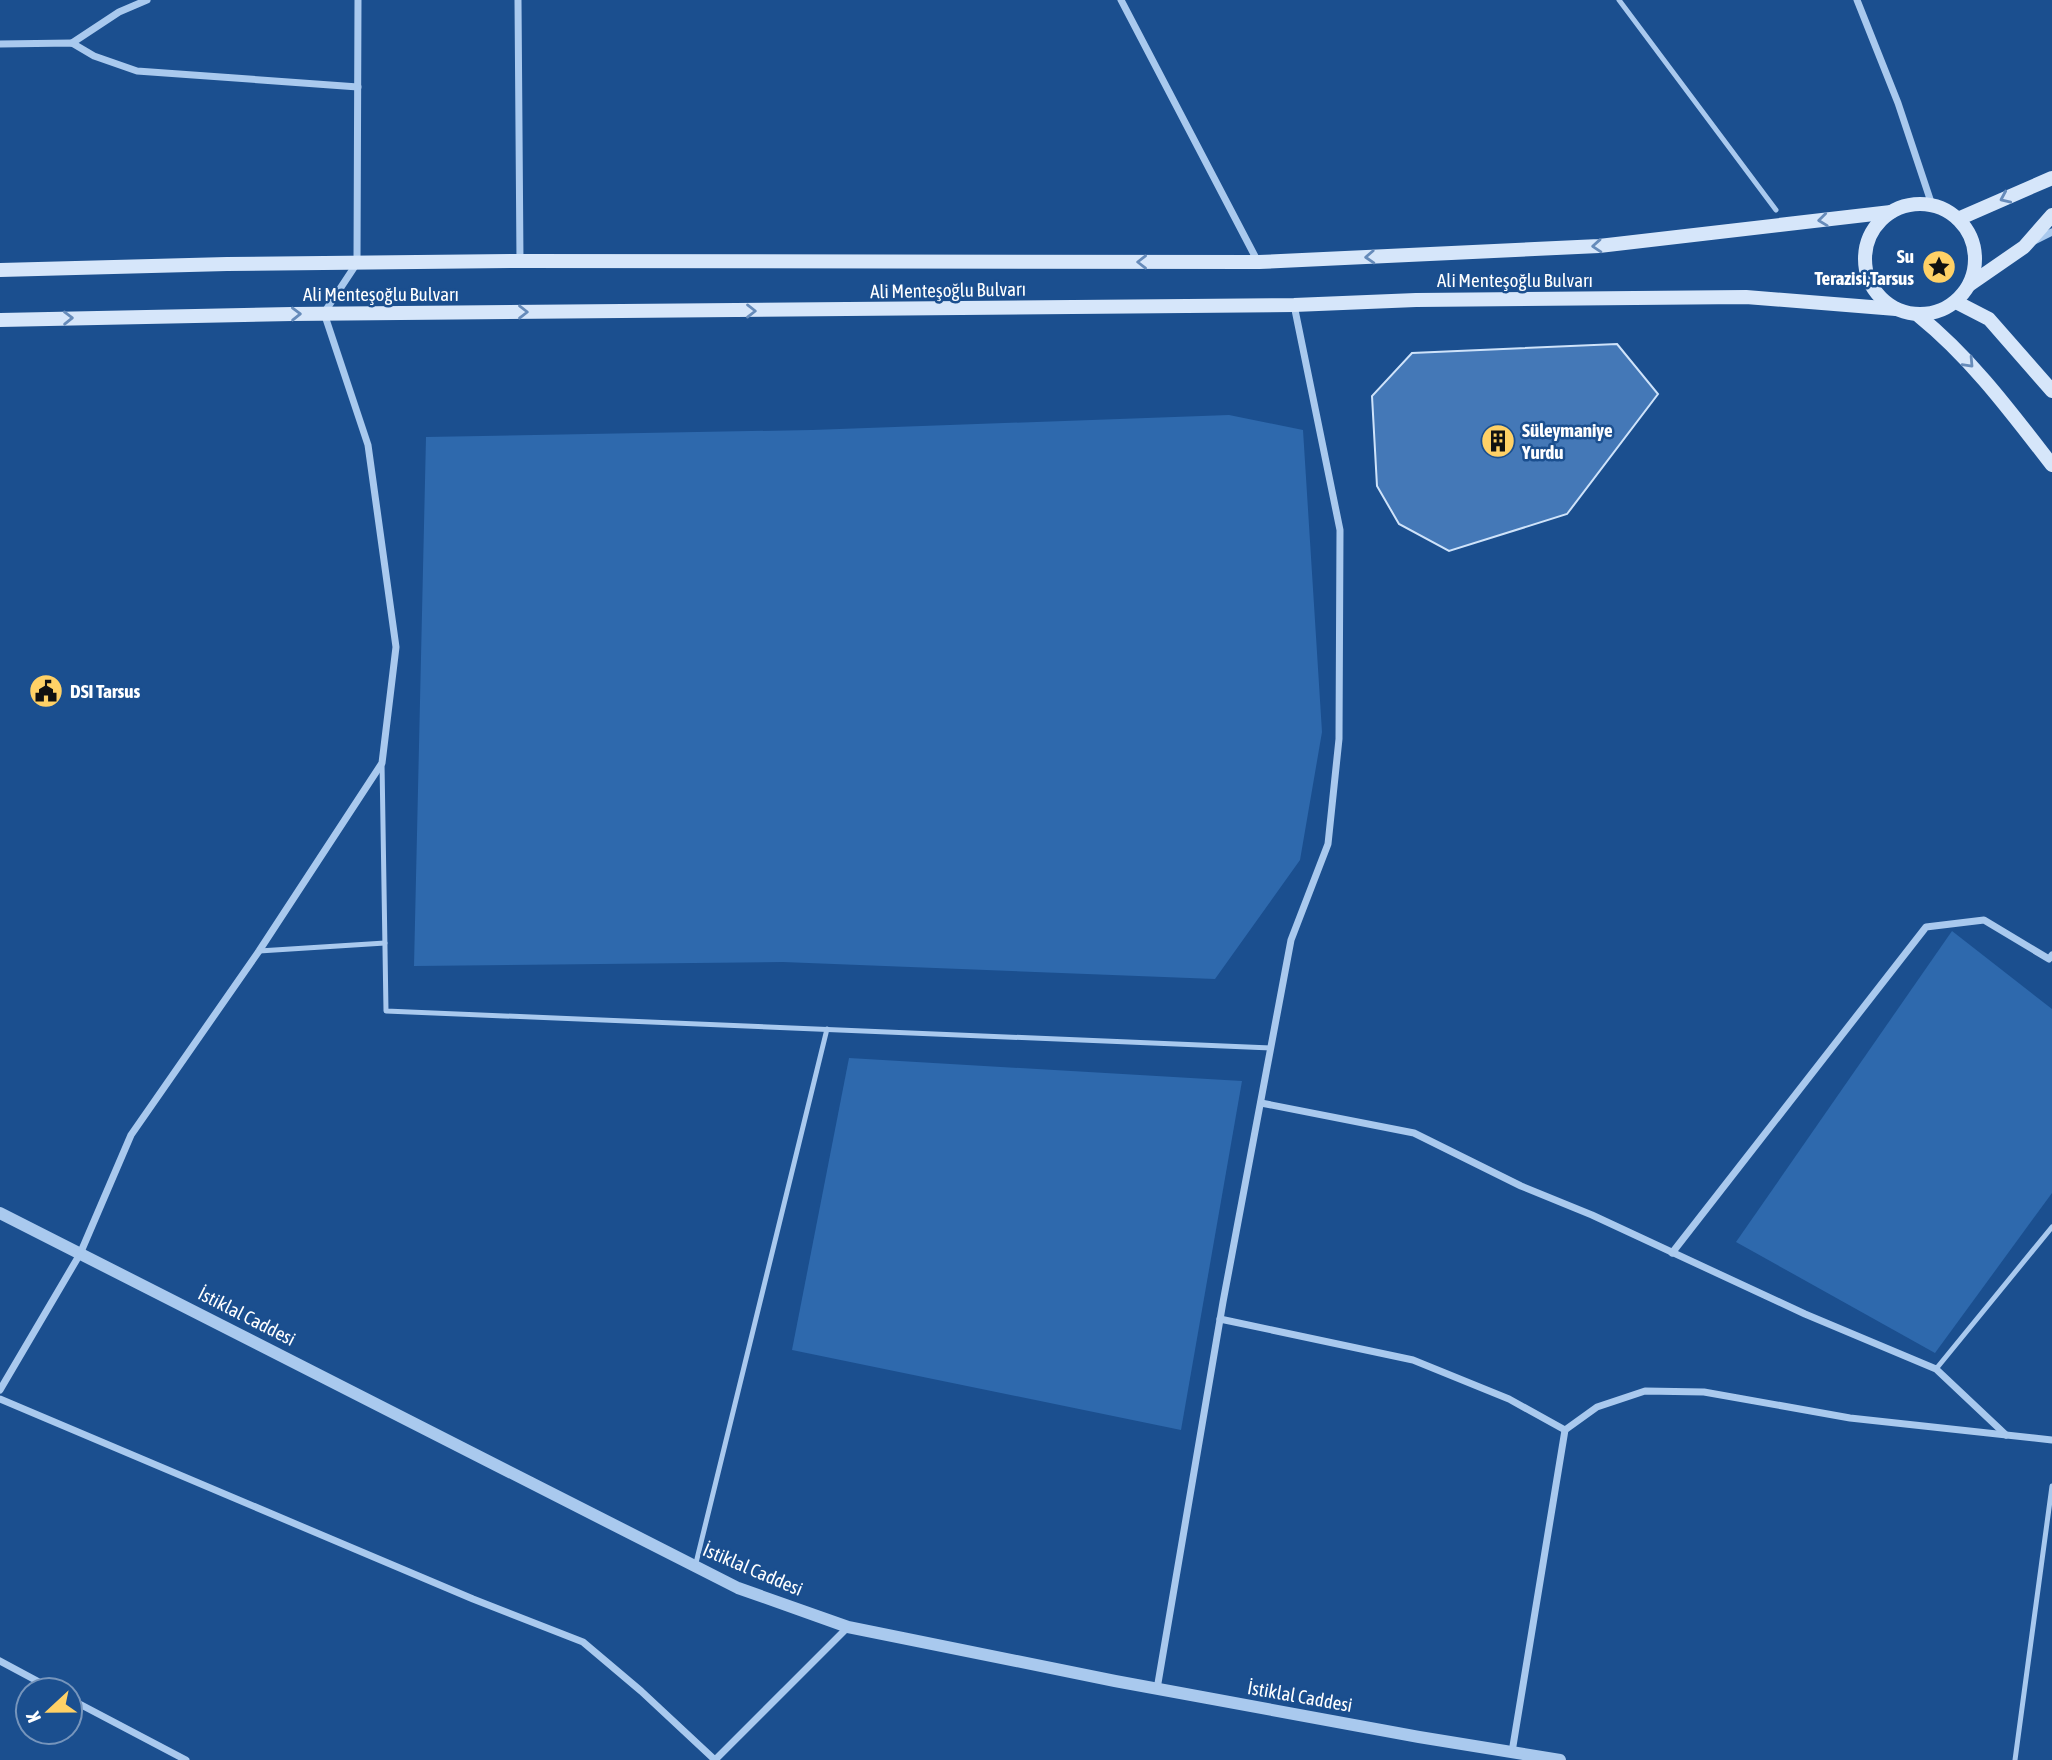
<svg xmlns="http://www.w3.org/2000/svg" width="2052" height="1760" font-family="'Asap Condensed',sans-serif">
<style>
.green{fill:#2e69ad}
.building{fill:#4478b7;stroke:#cfe3fa;stroke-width:2}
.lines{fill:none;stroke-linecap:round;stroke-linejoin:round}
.service{stroke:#a9c9ee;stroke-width:5}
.minor{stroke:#a9c9ee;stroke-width:7}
.tertiary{stroke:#a9c9ee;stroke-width:12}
.secondary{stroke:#d6e6fa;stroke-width:14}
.oneway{stroke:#668bba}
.labels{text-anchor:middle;stroke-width:5;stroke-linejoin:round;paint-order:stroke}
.poi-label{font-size:19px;font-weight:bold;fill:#fff;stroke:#1b4f8f;text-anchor:start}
.street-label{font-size:19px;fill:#fff;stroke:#1b4f8f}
</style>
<rect width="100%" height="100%" fill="#1b4f8f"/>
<g class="green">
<path d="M1229,415L1303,430L1322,732L1300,860L1215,979L783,962L414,966L426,437L812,430Z"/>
<path d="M1952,931L2052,1009V1193L1935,1353L1736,1242Z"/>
<path d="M849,1058L1242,1081L1181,1430L792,1350Z"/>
</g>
<path class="building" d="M1617,344L1658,394L1567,514L1449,551L1399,524L1377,486L1372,396L1412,353Z"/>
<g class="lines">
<g class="service">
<path d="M1619,0L1776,210"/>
<path d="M382,763L386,1011L1271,1048"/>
<path d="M259,951L385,943"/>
<path d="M1936,1369L2052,1227"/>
<path d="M695,1567L827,1029"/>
<path d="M2015,1760L2052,1486"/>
</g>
<g class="minor">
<path d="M518,0L520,261"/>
<path d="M1121,0L1258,262"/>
<path d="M1857,0L1898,103L1932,205"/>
<path d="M72,43L119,12L147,0"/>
<path d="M0,44L72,43L94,56L137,71L358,87"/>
<path d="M2034,241L2052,232"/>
<path d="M1261,1103L1414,1133L1521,1186L1592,1215L1805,1314L1936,1369L2006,1435"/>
<path d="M1672,1253L1926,927L1984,920L2049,959L2052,955"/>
<path d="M1220,1319L1413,1360L1509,1399L1565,1430"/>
<path d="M0,1390L80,1254L131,1135L259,951L382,763L396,647L368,445L324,313L357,263L358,0"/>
<path d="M0,1399L473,1599L583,1642L641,1691L715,1760L848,1627"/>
<path d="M0,1661L54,1690"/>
<path d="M1157,1689L1223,1302L1291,940L1328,844L1339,739L1340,530L1294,305"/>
<path d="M70,1699L186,1760"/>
<path d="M1512,1752L1565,1430L1597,1407L1645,1391L1704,1392L1850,1418L2052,1440"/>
</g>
<path class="tertiary" d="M0,1213L738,1588L848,1627L1115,1681L1419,1737L1560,1760"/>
<g class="secondary">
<circle cx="1920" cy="259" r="55"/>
<path d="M1958,219L2052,178"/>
<path d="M0,270L227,264L520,261L1259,262L1599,246L1891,212"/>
<path d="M1969,285L2024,247L2052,215"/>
<path d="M1956,302L1989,319L2052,391"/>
<path d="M1919,316C1971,358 2011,412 2052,465"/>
<path d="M0,320L292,314L1294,305L1416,300L1746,297L1896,309"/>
</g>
</g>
<defs><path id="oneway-chevron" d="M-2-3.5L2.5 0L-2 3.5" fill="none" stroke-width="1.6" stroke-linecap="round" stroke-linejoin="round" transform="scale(1.75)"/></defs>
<g class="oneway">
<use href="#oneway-chevron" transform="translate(2005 198) rotate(156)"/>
<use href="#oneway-chevron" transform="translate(1823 220) rotate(173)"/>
<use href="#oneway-chevron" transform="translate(1597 246) rotate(176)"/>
<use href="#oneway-chevron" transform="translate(1370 257) rotate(177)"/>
<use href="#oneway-chevron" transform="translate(1142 262) rotate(-180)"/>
<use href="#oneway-chevron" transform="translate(751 311)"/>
<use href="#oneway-chevron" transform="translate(523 312)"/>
<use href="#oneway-chevron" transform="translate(296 314) rotate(-1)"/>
<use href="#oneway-chevron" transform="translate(68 318) rotate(-1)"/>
<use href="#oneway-chevron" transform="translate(1969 363) rotate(47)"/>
</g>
<defs>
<g id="sight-disc" transform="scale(1.75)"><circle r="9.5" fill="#ffd166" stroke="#1b4f8f"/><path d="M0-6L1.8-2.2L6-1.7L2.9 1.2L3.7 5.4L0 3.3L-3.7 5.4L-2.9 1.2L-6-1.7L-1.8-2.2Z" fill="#111"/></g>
<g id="building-disc" transform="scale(1.75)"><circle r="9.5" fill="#ffd166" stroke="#1b4f8f"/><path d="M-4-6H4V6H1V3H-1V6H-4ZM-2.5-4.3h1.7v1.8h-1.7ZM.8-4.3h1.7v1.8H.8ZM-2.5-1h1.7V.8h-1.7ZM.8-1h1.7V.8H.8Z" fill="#111"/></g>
<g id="civic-disc" transform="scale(1.75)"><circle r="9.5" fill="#ffd166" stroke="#1b4f8f"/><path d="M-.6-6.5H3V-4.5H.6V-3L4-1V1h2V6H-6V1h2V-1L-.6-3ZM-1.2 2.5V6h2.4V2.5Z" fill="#111"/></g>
</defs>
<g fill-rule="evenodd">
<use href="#sight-disc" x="1939" y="267"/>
<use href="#building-disc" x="1498" y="441"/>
<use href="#civic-disc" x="46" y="691"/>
</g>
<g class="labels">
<g class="poi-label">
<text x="1914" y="263" text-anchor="end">Su<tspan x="1914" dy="22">Terazisi,Tarsus</tspan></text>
<text x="1522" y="437">Süleymaniye<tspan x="1522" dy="22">Yurdu</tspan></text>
<text x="70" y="698">DSI Tarsus</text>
</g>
<g class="street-label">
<text x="1515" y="287">Ali Menteşoğlu Bulvarı</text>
<text transform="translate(948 290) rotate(-1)" y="7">Ali Menteşoğlu Bulvarı</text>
<text x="381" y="301">Ali Menteşoğlu Bulvarı</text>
<text transform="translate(247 1316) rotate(27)" y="7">İstiklal Caddesi</text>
<text transform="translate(753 1569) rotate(23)" y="7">İstiklal Caddesi</text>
<text transform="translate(1300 1696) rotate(10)" y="7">İstiklal Caddesi</text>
</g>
</g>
<g transform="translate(49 1711) rotate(248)"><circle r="33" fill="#1b4f8f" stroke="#7695bc" stroke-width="2"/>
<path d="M0-5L12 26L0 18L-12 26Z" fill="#ffd166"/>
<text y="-10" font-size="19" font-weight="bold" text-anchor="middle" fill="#ffffff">K</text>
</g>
</svg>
